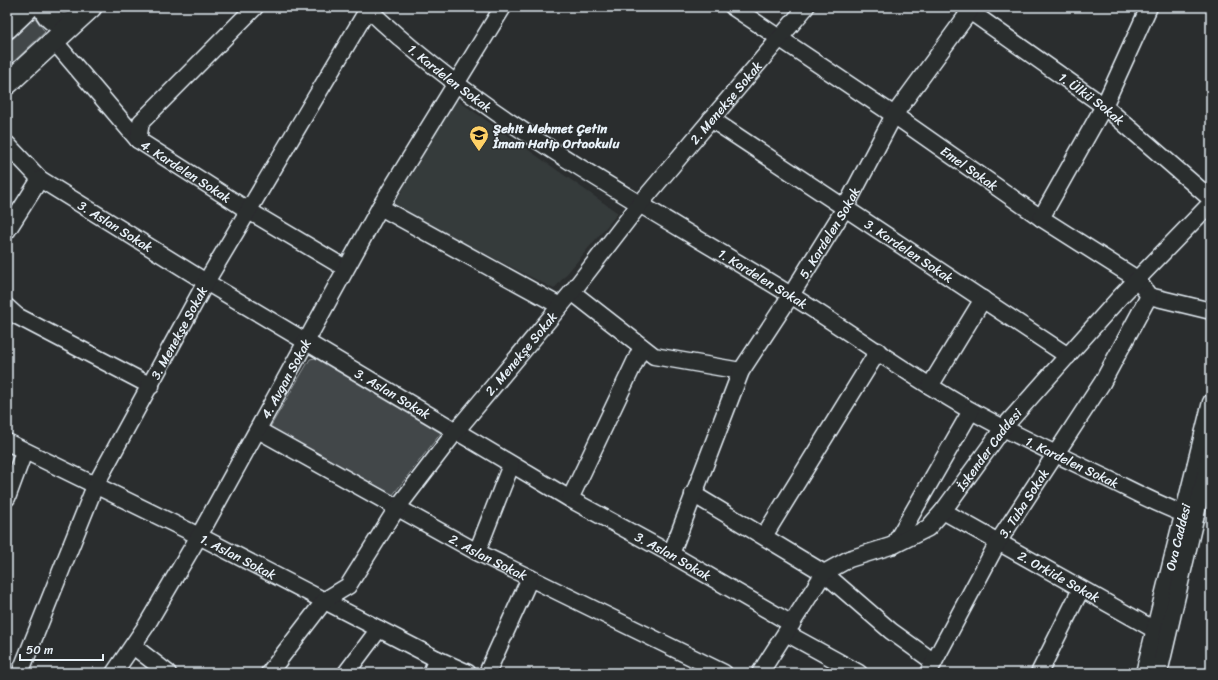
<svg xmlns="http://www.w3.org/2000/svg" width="1218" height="680" font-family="Sriracha,sans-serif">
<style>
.built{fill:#363a3b}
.green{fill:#424648;stroke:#959ca0}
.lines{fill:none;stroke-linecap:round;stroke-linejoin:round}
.minor-casing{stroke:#e8f1f8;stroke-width:19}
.major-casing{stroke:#e8f1f8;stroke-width:24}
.minor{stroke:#2a2d2e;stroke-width:16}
.major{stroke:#2a2d2e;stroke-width:21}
.labels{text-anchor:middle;stroke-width:3;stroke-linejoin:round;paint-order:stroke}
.street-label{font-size:13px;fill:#e8f1f8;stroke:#2a2d2e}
.poi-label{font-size:13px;font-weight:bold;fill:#e8f1f8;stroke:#2a2d2e;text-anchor:start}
</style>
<rect width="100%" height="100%" fill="#2a2d2e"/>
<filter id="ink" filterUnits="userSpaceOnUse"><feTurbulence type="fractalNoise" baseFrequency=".025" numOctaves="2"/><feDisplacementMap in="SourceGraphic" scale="8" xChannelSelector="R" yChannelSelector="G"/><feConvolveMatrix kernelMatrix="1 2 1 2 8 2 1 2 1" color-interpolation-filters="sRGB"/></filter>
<g filter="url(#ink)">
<path class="built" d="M456,99L618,213L554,289L393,206Z"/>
<g class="green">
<path d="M34,16L45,32L7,68V41Z"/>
<path d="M315,358L441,433L392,496L269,429L310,359Z"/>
</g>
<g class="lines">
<g class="minor-casing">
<g id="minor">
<path id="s1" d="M366,7C491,127 647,205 792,296C852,333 908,375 970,410C1014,435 1060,456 1106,478C1135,492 1164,508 1195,518"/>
<path id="s2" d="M733,7L894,115L1041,218L1137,279L1149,296L1211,311"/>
<path id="s3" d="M964,7L1104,106L1211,199"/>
<path id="s4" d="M54,41L138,140L249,211L345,268"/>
<path id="s5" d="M711,119L1068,356"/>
<path d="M138,140L141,122L255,7"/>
<path id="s6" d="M7,144L40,179L206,282L570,499L671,554L792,624"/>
<path d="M380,207L560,306"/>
<path d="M1041,218L1104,106L1149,7"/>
<path d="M7,231L40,179"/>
<path d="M572,292L654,356L741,371"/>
<path d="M7,307L17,316L151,386"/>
<path d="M930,386L983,299"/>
<path id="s7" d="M258,430L477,552L724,673"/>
<path id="s8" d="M7,442L199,536L437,659L468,673"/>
<path d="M693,494L824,573L891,631L934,662"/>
<path d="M7,498L24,452"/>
<path d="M570,499L642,347"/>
<path id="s9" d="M943,511L1155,630"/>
<path d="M764,536L878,351"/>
<path d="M894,545L971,411"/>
<path d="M477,552L511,465"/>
<path id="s10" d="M671,554L741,371L791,295L845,208L894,115L970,11"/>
<path d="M786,633L859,673"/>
<path d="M133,646L168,673"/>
<path id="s11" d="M20,673L95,486L206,282L368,9"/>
<path id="s12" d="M114,673L146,626L199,536L380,207L503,7"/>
<path id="s13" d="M269,673L325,600L348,586L397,508L456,431L572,292L639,205L806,7"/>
<path d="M346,673L379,629"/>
<path d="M431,673L437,659"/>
<path d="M487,673L530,578"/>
<path id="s14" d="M760,673L824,573L849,559L894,545L928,528L943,511L1004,427L1120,297L1211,203"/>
<path id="s15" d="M928,673L998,542L1102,383L1149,296"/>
<path d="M1039,673L1081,589"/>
<path id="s16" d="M1144,673L1211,402"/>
<path d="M1159,673L1211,450"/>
</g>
</g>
<g class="major-casing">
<g id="major">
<path d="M44,7C49,24 67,29 80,16"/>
<path d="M7,28L29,7"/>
<path d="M7,84L91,7"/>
</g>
</g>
<use href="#minor" class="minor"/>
<use href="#major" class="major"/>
</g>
</g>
<defs>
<g id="school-pin" transform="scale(1)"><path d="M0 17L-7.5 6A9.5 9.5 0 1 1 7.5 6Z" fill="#ffd166" stroke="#2a2d2e"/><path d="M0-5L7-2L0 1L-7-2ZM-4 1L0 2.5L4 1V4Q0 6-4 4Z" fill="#111"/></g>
</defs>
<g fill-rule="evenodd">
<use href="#school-pin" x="479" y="135"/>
</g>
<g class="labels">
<g class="street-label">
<text dy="5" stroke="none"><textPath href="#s1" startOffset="110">1. Kardelen Sokak</textPath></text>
<text dy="5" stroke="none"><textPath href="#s3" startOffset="157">1. Ülkü Sokak</textPath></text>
<text dy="5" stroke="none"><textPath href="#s13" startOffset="733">2. Menekşe Sokak</textPath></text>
<text dy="5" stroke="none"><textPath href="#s2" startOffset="286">Emel Sokak</textPath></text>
<text dy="5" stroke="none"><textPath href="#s4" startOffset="187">4. Kardelen Sokak</textPath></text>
<text dy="5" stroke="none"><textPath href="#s6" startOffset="137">3. Aslan Sokak</textPath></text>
<text dy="5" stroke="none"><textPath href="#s10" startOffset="360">5. Kardelen Sokak</textPath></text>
<text dy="5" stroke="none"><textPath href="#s5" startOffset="238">3. Kardelen Sokak</textPath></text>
<text dy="5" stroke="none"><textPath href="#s1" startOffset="482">1. Kardelen Sokak</textPath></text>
<text dy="5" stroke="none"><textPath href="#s11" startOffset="376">3. Menekşe Sokak</textPath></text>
<text dy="5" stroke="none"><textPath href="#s13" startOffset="409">2. Menekşe Sokak</textPath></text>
<text dy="5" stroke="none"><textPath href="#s12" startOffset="341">4. Avgan Sokak</textPath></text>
<text dy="5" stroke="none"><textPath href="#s6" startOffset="461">3. Aslan Sokak</textPath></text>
<text dy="5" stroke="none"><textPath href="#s14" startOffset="332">İskender Caddesi</textPath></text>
<text dy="5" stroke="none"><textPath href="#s1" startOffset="842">1. Kardelen Sokak</textPath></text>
<text dy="5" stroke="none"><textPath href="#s15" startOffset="195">3. Tuba Sokak</textPath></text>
<text dy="5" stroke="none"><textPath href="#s16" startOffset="140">Ova Caddesi</textPath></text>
<text dy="5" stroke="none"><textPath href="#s8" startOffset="258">1. Aslan Sokak</textPath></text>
<text dy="5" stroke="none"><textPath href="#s7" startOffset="263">2. Aslan Sokak</textPath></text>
<text dy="5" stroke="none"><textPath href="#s6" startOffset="785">3. Aslan Sokak</textPath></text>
<text dy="5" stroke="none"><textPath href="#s9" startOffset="133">2. Orkide Sokak</textPath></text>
</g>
<g class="poi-label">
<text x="493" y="133">Şehit Mehmet Çetin<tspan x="493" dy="15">İmam Hatip Ortaokulu</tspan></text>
</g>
</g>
<rect width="1218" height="680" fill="none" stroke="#2a2d2e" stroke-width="24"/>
<rect x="12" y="12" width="1194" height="656" fill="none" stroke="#e8f1f8" stroke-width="1.5" filter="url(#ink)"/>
<path d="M20 654v6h83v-6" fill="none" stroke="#e8f1f8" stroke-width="2"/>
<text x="26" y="654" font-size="12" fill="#e8f1f8" stroke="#2a2d2e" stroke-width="3" paint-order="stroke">50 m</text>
</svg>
